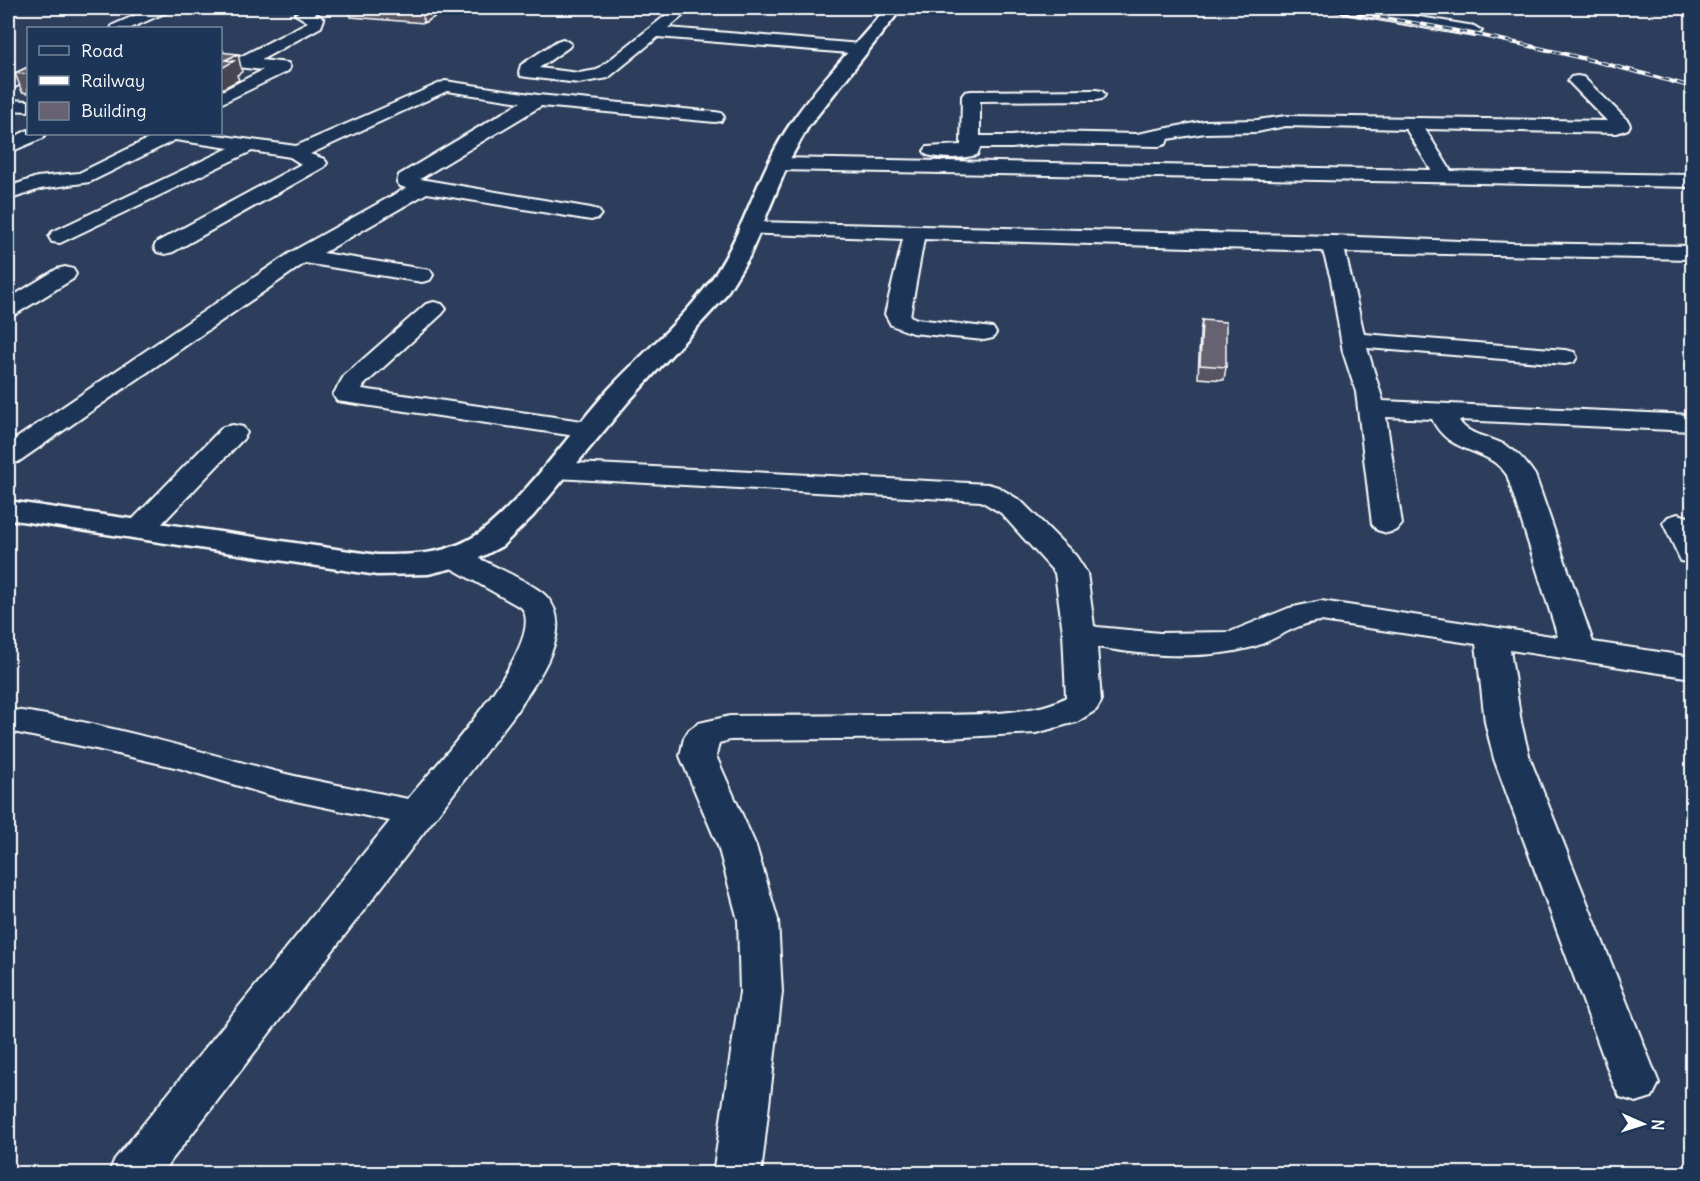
<svg xmlns="http://www.w3.org/2000/svg" width="1700" height="1181" font-family="Delius,sans-serif">
<style>
.lines{fill:none;stroke-linecap:round;stroke-linejoin:round}
.minor-casing{stroke:#fff;stroke-width:4}
.secondary-casing{stroke:#fff;stroke-width:5}
.minor{fill:#1d3557;fill-rule:evenodd}
.secondary{fill:#1d3557;fill-rule:evenodd}
.rail-casing{stroke:#fff;stroke-width:4}
.rail{stroke:#1d3557;stroke-width:2;stroke-dasharray:8;stroke-linecap:butt}
.wall{fill:#585462;stroke:#fff;stroke-width:1.5}
.shaded-wall{fill:#474550;stroke:#fff;stroke-width:1.5}
.building{fill:#666272;stroke:#fff;stroke-width:1.5}
</style>
<rect width="100%" height="100%" fill="#2c3e5c"/>
<filter id="ink" filterUnits="userSpaceOnUse"><feTurbulence type="fractalNoise" baseFrequency=".0167" numOctaves="2"/><feDisplacementMap in="SourceGraphic" scale="12" xChannelSelector="R" yChannelSelector="G"/><feConvolveMatrix kernelMatrix="1 2 1 2 8 2 1 2 1" color-interpolation-filters="sRGB"/></filter>
<g filter="url(#ink)">
<g class="lines">
<g class="minor-casing">
<g id="minor">
<path d="M152,8H172L169,11L131,28H111L113,25Z"/>
<path d="M304,8H321L315,13L324,19L321,27L261,60L288,63L290,67L288,71L220,104V92L263,70L220,65V55L240,57L308,22L295,14Z"/>
<path d="M675,8H692L668,28L861,44L869,49L861,54L658,37L608,78L579,83L527,77L521,76L519,72L521,65L557,41L563,39L571,44L569,47L539,68L579,73L597,70Z"/>
<path d="M1335,8H1366L1474,26L1482,31L1474,36L1343,13Z"/>
<path d="M28,70V81L8,90V79Z"/>
<path d="M1577,76L1583,77L1628,121L1630,125L1628,129L1617,133L1425,129L1451,171L1692,175V187L778,170L771,168L768,164L771,160L778,158L1431,170L1406,129L1286,126L1257,132L1205,133L1168,139L1166,144L1159,146L1046,144L1012,148H980L977,155C962,159 942,159 927,155L924,151L927,147L961,145L962,96L965,92L971,91L1096,90L1102,91L1105,95L1102,99L1096,100L980,101V136H1012L1046,132L1137,134L1205,121L1257,120L1286,116L1607,121L1568,81L1571,77Z"/>
<path d="M445,81L538,95L715,112L721,113L724,117L721,121L715,122L541,106L420,179L591,208L598,210L601,214L598,218L591,220L427,193L323,253L430,270L433,275L430,280L422,282L305,263L18,462L8,464V444L293,251L406,188L400,186L397,182L399,175L521,102L447,91L310,154L324,159L327,163L324,167L173,252L165,254L157,252L154,247L157,242L301,164L290,157L252,151L60,243L52,242L49,237L52,232L229,148L175,140L90,182L40,189L8,200V187L37,177L79,173L158,134H209L296,146Z"/>
<path d="M8,100L28,101V111L8,110Z"/>
<path d="M28,130V134H45L43,138L8,153V140Z"/>
<path d="M750,222L1332,236L1511,243L1692,246V259L1345,252L1364,334L1565,350L1574,352L1577,357L1574,362L1565,364L1367,348L1383,401L1692,415V431L1459,420C1466,435 1491,437 1505,445C1518,452 1527,463 1535,475L1593,642L1692,657V678L1510,650L1521,722L1530,759L1659,1083L1652,1097L1636,1102L1620,1097L1613,1083L1494,759L1485,722L1476,644L1321,621C1296,623 1276,640 1253,647C1204,660 1146,656 1097,647L1101,702L1096,710L1077,722L1065,725L1036,733L947,738L730,740L719,743L716,756L756,846L778,920L782,992L761,1174H713L740,992L738,920L718,846L680,756L684,738L689,730L699,723L730,716C785,716 840,715 895,715C938,714 1032,719 1066,697L1063,632L1055,573L1001,513L981,501L556,478L546,476L542,470L546,464L556,462L988,484L998,487L1021,501L1076,556L1087,573L1094,626L1097,627L1160,633L1230,632L1289,608L1321,601L1558,637L1507,475C1486,445 1449,456 1432,419L1386,417L1402,524L1397,530L1387,533L1377,530L1372,524L1356,392L1343,352L1331,279L1323,251L924,239L910,316L917,319L993,328L996,333L993,338L984,340L912,333L891,325L885,314L903,239L742,233L739,228L742,223Z"/>
<path d="M65,267L73,269L76,274L73,279L16,314L8,316V299L57,269Z"/>
<path d="M434,302L442,304L446,309L442,314L364,385L362,389L589,422L599,424L602,430L599,436L589,438L337,401L333,395L344,376L426,304Z"/>
<path d="M233,425L243,427L247,433L243,439L150,536L139,539L128,536L124,530L128,524L223,427Z"/>
<path d="M1678,514L1688,517L1692,523V564L1681,561L1663,523L1668,517Z"/>
<path d="M455,549L466,552C483,561 535,584 546,596C578,630 534,684 514,715L161,1174H108L115,1159L390,821L272,796L179,768L96,749L8,731V709C97,721 183,747 270,770C315,782 362,789 408,799C432,769 548,644 522,608L444,564L440,558L444,552Z"/>
</g>
</g>
<g class="secondary-casing">
<path id="secondary" d="M886,8H902L808,127L790,159L749,257L723,299L628,402L533,516L502,546L466,565L428,574L377,575L8,519V501L377,555C414,555 449,555 481,532C527,496 569,434 608,390C648,347 697,309 725,258C749,214 762,165 791,123C819,82 855,46 886,8Z"/>
</g>
<use href="#minor" class="minor"/>
<use href="#secondary" class="secondary"/>
<g class="rail-casing">
<path id="rail" d="M1317,8C1444,25 1569,52 1692,87"/>
</g>
<use href="#rail" class="rail"/>
</g>
<g class="wall">
<path d="M349,8H450L424,23L351,17Z"/>
<path d="M28,67V93L22,92L15,73Z"/>
<path d="M1202,320L1226,367L1224,380L1198,378L1200,332Z"/>
</g>
<g class="shaded-wall">
<path d="M421,8H450L424,23Z"/>
<path d="M223,50L226,60L238,54L242,72L237,75L239,80L220,90V51Z"/>
</g>
<g class="building">
<path d="M220,52L238,54L225,60L234,61L220,69Z"/>
<path d="M28,67V74L15,73Z"/>
<path d="M1202,320L1226,322V367L1200,365Z"/>
</g>
</g>
<rect width="1700" height="1181" fill="none" stroke="#1d3557" stroke-width="30"/>
<rect x="15" y="15" width="1670" height="1151" fill="none" stroke="#fff" stroke-width="2" filter="url(#ink)"/>
<rect x="27" y="27" width="195" height="108" fill="#1d3557" stroke="#77869a" stroke-width="1.5"/>
<rect x="39" y="46" width="30" height="9" fill="#1d3557" stroke="#77869a" stroke-width="1.5"/>
<text x="81" y="57" font-size="18" fill="#ffffff">Road</text>
<rect x="39" y="76" width="30" height="9" fill="#ffffff" stroke="#77869a" stroke-width="1.5"/>
<text x="81" y="87" font-size="18" fill="#ffffff">Railway</text>
<rect x="39" y="102" width="30" height="18" fill="#666272" stroke="#77869a" stroke-width="1.5"/>
<text x="81" y="117" font-size="18" fill="#ffffff">Building</text>
<g transform="translate(1643 1124) rotate(93)" stroke="#1d3557" stroke-width="4.5" paint-order="stroke">
<path d="M0-4.5L10 22L0 15L-10 22Z" fill="#ffffff"/>
<text y="-9" font-size="16" font-weight="bold" text-anchor="middle" fill="#ffffff">N</text>
</g>
</svg>
